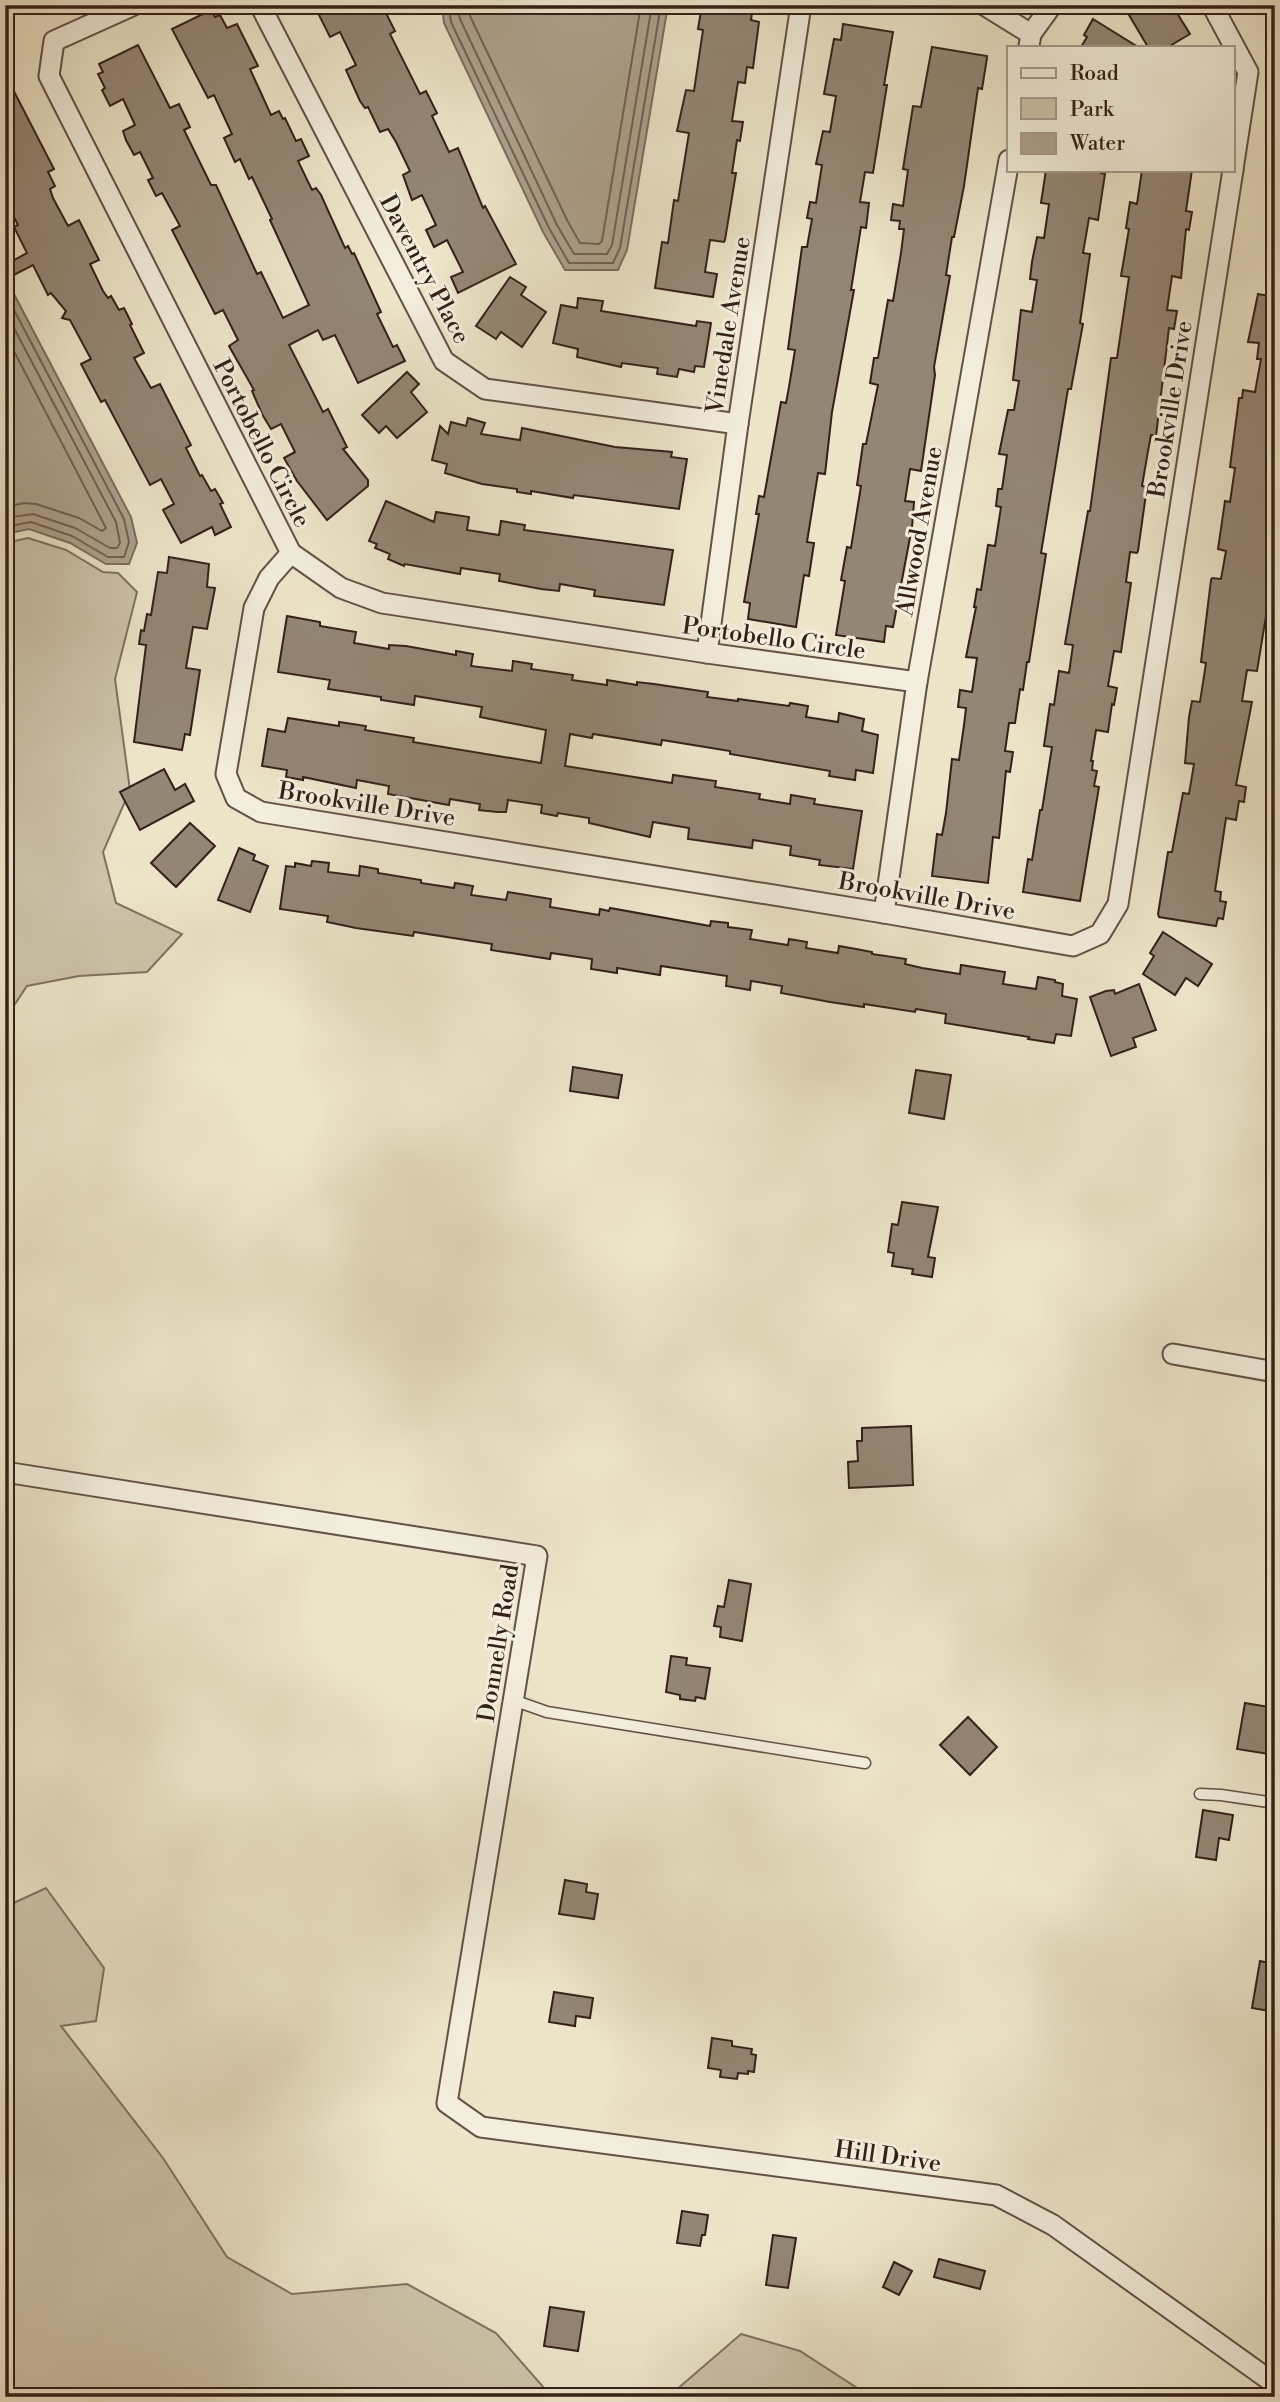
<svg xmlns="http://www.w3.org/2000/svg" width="1280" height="2402" font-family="'Libre Bodoni',serif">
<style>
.green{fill:#cec4ac;stroke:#817262;stroke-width:2}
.water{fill:#aea28e;stroke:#7d6e5f;stroke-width:2}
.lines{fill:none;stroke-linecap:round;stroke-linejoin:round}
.shore{stroke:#716154;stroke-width:2}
.building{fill:#948675;stroke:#342019;stroke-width:2}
.lane-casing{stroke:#625145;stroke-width:13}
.street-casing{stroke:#625145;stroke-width:23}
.lane{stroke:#f3eedd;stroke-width:10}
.street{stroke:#f3eedd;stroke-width:19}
.labels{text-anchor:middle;stroke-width:6;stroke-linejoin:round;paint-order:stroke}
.street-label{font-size:24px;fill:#342019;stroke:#f3eedd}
</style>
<rect width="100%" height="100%" fill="#ede5ca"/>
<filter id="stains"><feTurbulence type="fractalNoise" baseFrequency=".00286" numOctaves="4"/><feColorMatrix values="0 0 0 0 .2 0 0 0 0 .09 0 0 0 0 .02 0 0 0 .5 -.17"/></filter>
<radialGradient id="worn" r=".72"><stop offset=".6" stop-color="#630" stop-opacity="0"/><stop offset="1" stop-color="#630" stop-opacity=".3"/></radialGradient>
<g class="green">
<path d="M28,538L66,550L103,572L118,573L137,592L115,679L130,790L103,852L116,903L182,934L147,972L79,976L27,986L5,1019V543Z"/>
<path d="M46,1888L104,1968L96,2021L61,2026L163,2158L227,2257L292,2294L407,2284L496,2333L552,2397H5V1907Z"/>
<path d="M741,2334L800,2351L871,2397H668Z"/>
</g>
<g class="water">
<path d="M442,5H668L627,250L618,270H565L543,232L444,23Z"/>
<path d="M5,277L131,517L137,543L129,564H106L70,543L29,529L5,534Z"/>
</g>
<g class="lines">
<g class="shore">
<path d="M449,5L451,22L549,228L569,263H613L620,248L661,5"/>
<path d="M457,5L460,19L557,225L574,254H607L612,245L652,5"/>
<path d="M468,5L470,16L567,220L580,243L599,244L602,241L641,5"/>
<path d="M5,293L124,519L129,542L124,557H108L72,536L31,522L5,527"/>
<path d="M5,311L116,522L120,543L117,548H110L75,528L33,514L5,518"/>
<path d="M5,334L106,528L102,531L79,518L36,504L24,503L5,507"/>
</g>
</g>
<g class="building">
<path d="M314,5H382L395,31L390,34L420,94L426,91L437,113L432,116L449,152L458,148L483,208L485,206L516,264L458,293L451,277L463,272L447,240L434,247L426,230L436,225L422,195L412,200L403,175L410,171L396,142L388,129L380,132L368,107L365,108L360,101L346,70L356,65L340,32L330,37Z"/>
<path d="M702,5H753L751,20L759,22L753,68L747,67L745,83L738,82L732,121L743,122L740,141L737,140L732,173H736L725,240L724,242L710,240L705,272L717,274L713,297L655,288L662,242L668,243L674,200L678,201L689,133L677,131L686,90L694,91L703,30L698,29Z"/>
<path d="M1123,5H1172L1190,34L1168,47H1148Z"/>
<path d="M211,10L215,17L220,15L227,28L237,24L258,66L250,69L271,115L279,111L283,119L285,118L296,141L301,139L309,156L298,161L312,190L316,188L321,195L345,248L348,246L352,254L354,253L381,312L377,314L393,347L397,345L405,361L358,383L335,335L323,340L318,330L289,345L323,412L328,409L347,447L343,449L368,480V486L327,520L297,481L284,458L295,452L281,424L271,429L262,414L252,391L254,390L229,346L238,340L223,310L215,314L172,230L180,226L162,193L156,196L148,180L153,178L140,152L134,155L126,140L123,131L135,125L123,99L110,106L102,90L105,88L98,74L103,72L99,64L138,45L170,108L179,104L190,127L184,130L211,185H216L257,274L261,272L283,318L309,305L270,220L272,219L252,177L249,179L240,159L235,162L224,138L232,134L214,95L208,98L172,29Z"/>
<path d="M1093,19L1138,47H1081L1087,37L1084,35Z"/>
<path d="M843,24L893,32L884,85H887L873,173L865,172L860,202L869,203L866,228L861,227L851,290H854L832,412L825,474L818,473L807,542L814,543L809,576L804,575L796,627L748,619L750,603L744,602L759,514H756L759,496L764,497L781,402L786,403L789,387L795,350L788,349L802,247H807L812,219L807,218L810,202L816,203L822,165L816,164L823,131L830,132L836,96L824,94L834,39L841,40Z"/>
<path d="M932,47L987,56V58L982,89L978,88L964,186L954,237H952L946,275L950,276L934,367L935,375L921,471L910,469L905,501L914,502L912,527L893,627L886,626L884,642L836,635L845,581L841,580L847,547L851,548L861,486L857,485L863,444H866L878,385L870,383L874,358H878L888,300L893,301L901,253L904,229H899L900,221L891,220L893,204L903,206L908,170L903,169L913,106L921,107Z"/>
<path d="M5,74L54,169L48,172L55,186L50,189L53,198L68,226L79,220L99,260L90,264L103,291L108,298L111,296L119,310L124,308L132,324L130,325L144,353L134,358L151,388L160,384L191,445L186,448L200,476L202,475L211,491L215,489L223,503L220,504L231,527L215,535L212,527L181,543L163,510L174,504L161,479L150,485L105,400L101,402L81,364L91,359L70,320L62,318L66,311L51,293L48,295L33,265L8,278L5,273V265L27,253L14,227L18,225L8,205L12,203L5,190Z"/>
<path d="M1046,170H1101V173L1105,174L1098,220L1089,218L1083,253L1090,254L1080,323L1083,324L1071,389H1068L1041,553L1046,554L1029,662H1027L1023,690L1020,689L1015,723H1009L1005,751L1013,752L1010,772L1006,771L999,838L993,837L988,883L932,876L937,834L942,835L946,813L952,759L959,760L964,725L966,708L958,707L960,690L972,692L977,658L966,657L976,607H974L977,589L981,590L988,545L995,546L1001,507L996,506L998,489H1002L1007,455L999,454L1008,410H1014L1019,381L1013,380L1021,310L1032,312L1037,280L1030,279L1032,262L1037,237L1044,238L1049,204L1041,203Z"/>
<path d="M1142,170H1192L1186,211L1192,212L1189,230L1186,229L1181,278L1172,276L1167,310L1177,311L1174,329L1169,328L1156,436L1151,435L1148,451L1142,486L1147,487L1138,551L1137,553L1130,552L1126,582L1131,583L1121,652L1114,651L1108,686L1117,688L1114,705L1112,704L1108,732L1096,730L1091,761H1093L1092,770L1097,771L1094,786L1099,787L1080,901L1023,892L1028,859L1032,860L1040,810H1042L1052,747L1044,746L1050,704L1054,705L1059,671L1069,673L1073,645L1065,644L1088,511H1090L1111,358H1117L1129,277L1121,276L1129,229L1126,228L1130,202L1137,204Z"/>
<path d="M510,277L526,287L521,295L546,312L522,347L501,332L496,339L476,326Z"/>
<path d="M1258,294L1275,297V526L1273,540H1275V561L1257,671L1247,670L1242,701L1252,702L1236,785L1246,787L1244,802L1239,801L1236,820L1226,818L1215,891L1221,892L1220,901L1226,902L1223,919L1218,918L1216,926L1159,917L1158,914L1168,852H1172L1183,793L1189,794L1194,764L1185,763L1189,717L1192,701L1200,702L1206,663L1201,662L1211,580L1212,578L1221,579L1226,551L1218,549L1225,501L1230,502L1235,468L1230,467L1239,398H1242L1243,390L1255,392L1261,359H1257L1259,343L1248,342Z"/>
<path d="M578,298L603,301L601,311L696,326L697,321L711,323L704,367L695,366L694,372L679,369L677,377L657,374L658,368L622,363L621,367L577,357L578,349L553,343L561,305L577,308Z"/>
<path d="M407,372L419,384L411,392L427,412L397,438L386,426L379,433L362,415Z"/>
<path d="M468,418L485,423L481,434L520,440L522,428L615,447L672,452L671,457L687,459L679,509L574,495L573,498L531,491V494L517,492V489L482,484L445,473L447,464L432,460L440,426L448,434L451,422L466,426Z"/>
<path d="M386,501L434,522L436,512L469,517L467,530L499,535L501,521L525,525L524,530L673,550L664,605L594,596L595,590L560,584L559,591L541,589L499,581L500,574L461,568L460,574L405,564L404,566L388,559L390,554L375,548L377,544L369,541Z"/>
<path d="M169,557L209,564L207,587L215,588L207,629L193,627L186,668L200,670L190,735L185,734L182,750L134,742L146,645L139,644L141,630L144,631L147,614L151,615L158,572L167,573Z"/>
<path d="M287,616L320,622V626L356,632L354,643L389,649V645L406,646L456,655V651L473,654L471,666L512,671L513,661L532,664L531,669L573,675L572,680L607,685V680L637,685V682L654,684L708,692L707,697L738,701V699L789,706L790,703L808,706L806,717L838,722L839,713L864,719L862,731L878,735L873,773L856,770L855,780L829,776L830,771L730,754V751L662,740L661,745L593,734L592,738L570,734L565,766L672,783L673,775L716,781L715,787L760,794L759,799L790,804L791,795L815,799L814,804L862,811L853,869L819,865L820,860L790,855L791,846L753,840L752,848L688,839L689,828L653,822L650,837L589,823V818L558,813L557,816L541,813L542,805L508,800L506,812H497L479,810L480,804L450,799L449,805L388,794L389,786L357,780L356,788L303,777V780L286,777L287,770L262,766L268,729L285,732L288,718L339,726V722L366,726L365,730L414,738L413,742L541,763L546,730L480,717L482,707L415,696L414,705L381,700V697L328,689L330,680L278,672Z"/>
<path d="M164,769L175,790L185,784L194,801L140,830L120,792Z"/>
<path d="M190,823L215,846L176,887L151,863Z"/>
<path d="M239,848L255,855L253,860L268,866L250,912L218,900Z"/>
<path d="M312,861L329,863L328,872L359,876L360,866L378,869V873L421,880V883L454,888L455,883L473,886L471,895L506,900L508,892L551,899L550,907L599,915L600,909L609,911L610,908L710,926L711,921L728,923V927L752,930L750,939L788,945L789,939L807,942L806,948L838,953L839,946L856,949L872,952V954L906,959L905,964L922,968L960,974L961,965L1005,972L1003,984L1036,989L1038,977L1055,980V982L1063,984L1062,996L1077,999L1071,1036L1056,1034L1054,1043L1028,1039L1029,1037L945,1023L946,1014L916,1009L915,1012L864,1004V1007L830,1002L781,993L782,986L751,981L750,990L726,986L727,976L661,966L660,975L617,968V973L591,969L592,959L551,953L550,959L491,950L492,944L414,932L413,936L356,928L327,922L328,916L280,909L286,866L295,867V863L311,866Z"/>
<path d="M1163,932L1212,964L1198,986L1186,978L1175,995L1143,974L1154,956L1150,953Z"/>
<path d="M1139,984L1156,1030L1133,1038L1136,1047L1111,1056L1090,997L1106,991L1114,990L1115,994Z"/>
<path d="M573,1067L622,1075L618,1098L570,1091Z"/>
<path d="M916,1070L951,1075L944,1119L909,1113Z"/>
<path d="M902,1202L938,1207L928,1257L935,1258L932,1277L912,1274L913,1269L892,1266L894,1253L888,1252L892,1224L898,1225Z"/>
<path d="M911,1426L913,1485L849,1488L848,1462L858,1461L857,1441H862V1428Z"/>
<path d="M729,1580L751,1584L742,1641L720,1637L721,1627L714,1626L718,1606L724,1607Z"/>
<path d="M671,1656L687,1658L686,1665L710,1668L705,1699L696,1697L695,1701L680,1699V1695L666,1692Z"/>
<path d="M1245,1703L1275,1708V1755L1237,1749Z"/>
<path d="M968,1717L997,1747L970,1775L940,1745Z"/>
<path d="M1203,1810L1233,1815L1229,1840L1219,1838L1216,1860L1196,1857Z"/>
<path d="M565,1880L587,1884L586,1892L598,1894L594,1919L559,1914Z"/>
<path d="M1260,1961L1275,1964V2012L1252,2008Z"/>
<path d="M554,1992L593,1998L590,2018L576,2016L575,2026L549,2022Z"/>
<path d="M712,2038L732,2041V2046L752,2049L751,2054L756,2055L754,2072L748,2071V2074L738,2073L737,2079L720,2077L721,2070L708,2068Z"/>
<path d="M682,2211L708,2215L705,2235H702L700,2246L677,2243Z"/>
<path d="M773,2235L796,2238L788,2288L766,2285Z"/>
<path d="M939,2259L985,2271L980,2289L934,2277Z"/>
<path d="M894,2262L912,2271L899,2295L883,2287Z"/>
<path d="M550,2307L584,2312L578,2351L544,2346Z"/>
</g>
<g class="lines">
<g class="lane-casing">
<g id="lane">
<path d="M513,1700L547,1712L865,1763"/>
<path d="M1200,1794L1221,1795L1275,1803"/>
</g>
</g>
<g class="street-casing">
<g id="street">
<path d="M134,5L54,41L49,76L291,553L341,588L382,603L707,653L917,682"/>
<path d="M260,5L444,361L485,389L738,424"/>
<path d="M984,5L1031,34"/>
<path d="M1212,5L1248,72L1233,169"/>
<path d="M1029,46L1031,34L1052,5"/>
<path d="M291,553L269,578L254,608L226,774L236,798L261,812L884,913L1073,946L1100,934L1118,904L1233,170"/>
<path d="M707,653L738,424L801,5"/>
<path d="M884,913L917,682L1009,160"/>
<path d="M1173,1354L1275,1372"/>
<path d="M5,1472L537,1556L447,2103L481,2127L996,2195L1053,2225L1275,2384"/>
</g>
</g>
<use href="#lane" class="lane"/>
<use href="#street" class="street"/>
</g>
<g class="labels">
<g class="street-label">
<text transform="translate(425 269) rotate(62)" y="8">Daventry Place</text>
<text transform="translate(728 325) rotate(-81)" y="8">Vinedale Avenue</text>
<text transform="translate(1170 409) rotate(-81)" y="8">Brookville Drive</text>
<text transform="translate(262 443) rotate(63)" y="8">Portobello Circle</text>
<text transform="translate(919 531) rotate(-80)" y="8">Allwood Avenue</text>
<text transform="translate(774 638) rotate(8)" y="8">Portobello Circle</text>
<text transform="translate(367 804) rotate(9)" y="8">Brookville Drive</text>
<text transform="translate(927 896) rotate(10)" y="8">Brookville Drive</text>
<text transform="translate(498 1643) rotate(-81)" y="8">Donnelly Road</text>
<text transform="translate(888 2156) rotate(8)" y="8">Hill Drive</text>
</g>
</g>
<rect width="1280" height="2402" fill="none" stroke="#ede5ca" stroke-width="28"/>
<rect x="7" y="7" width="1266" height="2388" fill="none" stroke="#342019" stroke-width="3.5"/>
<rect x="14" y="14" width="1252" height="2374" fill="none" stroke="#342019" stroke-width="2"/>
<rect x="1007" y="46" width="228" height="126" fill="#f3eedd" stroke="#a79c8f" stroke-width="2"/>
<rect x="1021" y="68" width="35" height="10" fill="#f3eedd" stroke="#a79c8f" stroke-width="2"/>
<text x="1070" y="80" font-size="21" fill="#342019">Road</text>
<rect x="1021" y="98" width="35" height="21" fill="#cec4ac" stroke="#a79c8f" stroke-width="2"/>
<text x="1070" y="116" font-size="21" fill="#342019">Park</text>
<rect x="1021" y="133" width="35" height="21" fill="#aea28e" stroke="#a79c8f" stroke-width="2"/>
<text x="1070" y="150" font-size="21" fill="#342019">Water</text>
<rect width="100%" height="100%" filter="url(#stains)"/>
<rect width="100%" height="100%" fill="url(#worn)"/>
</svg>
